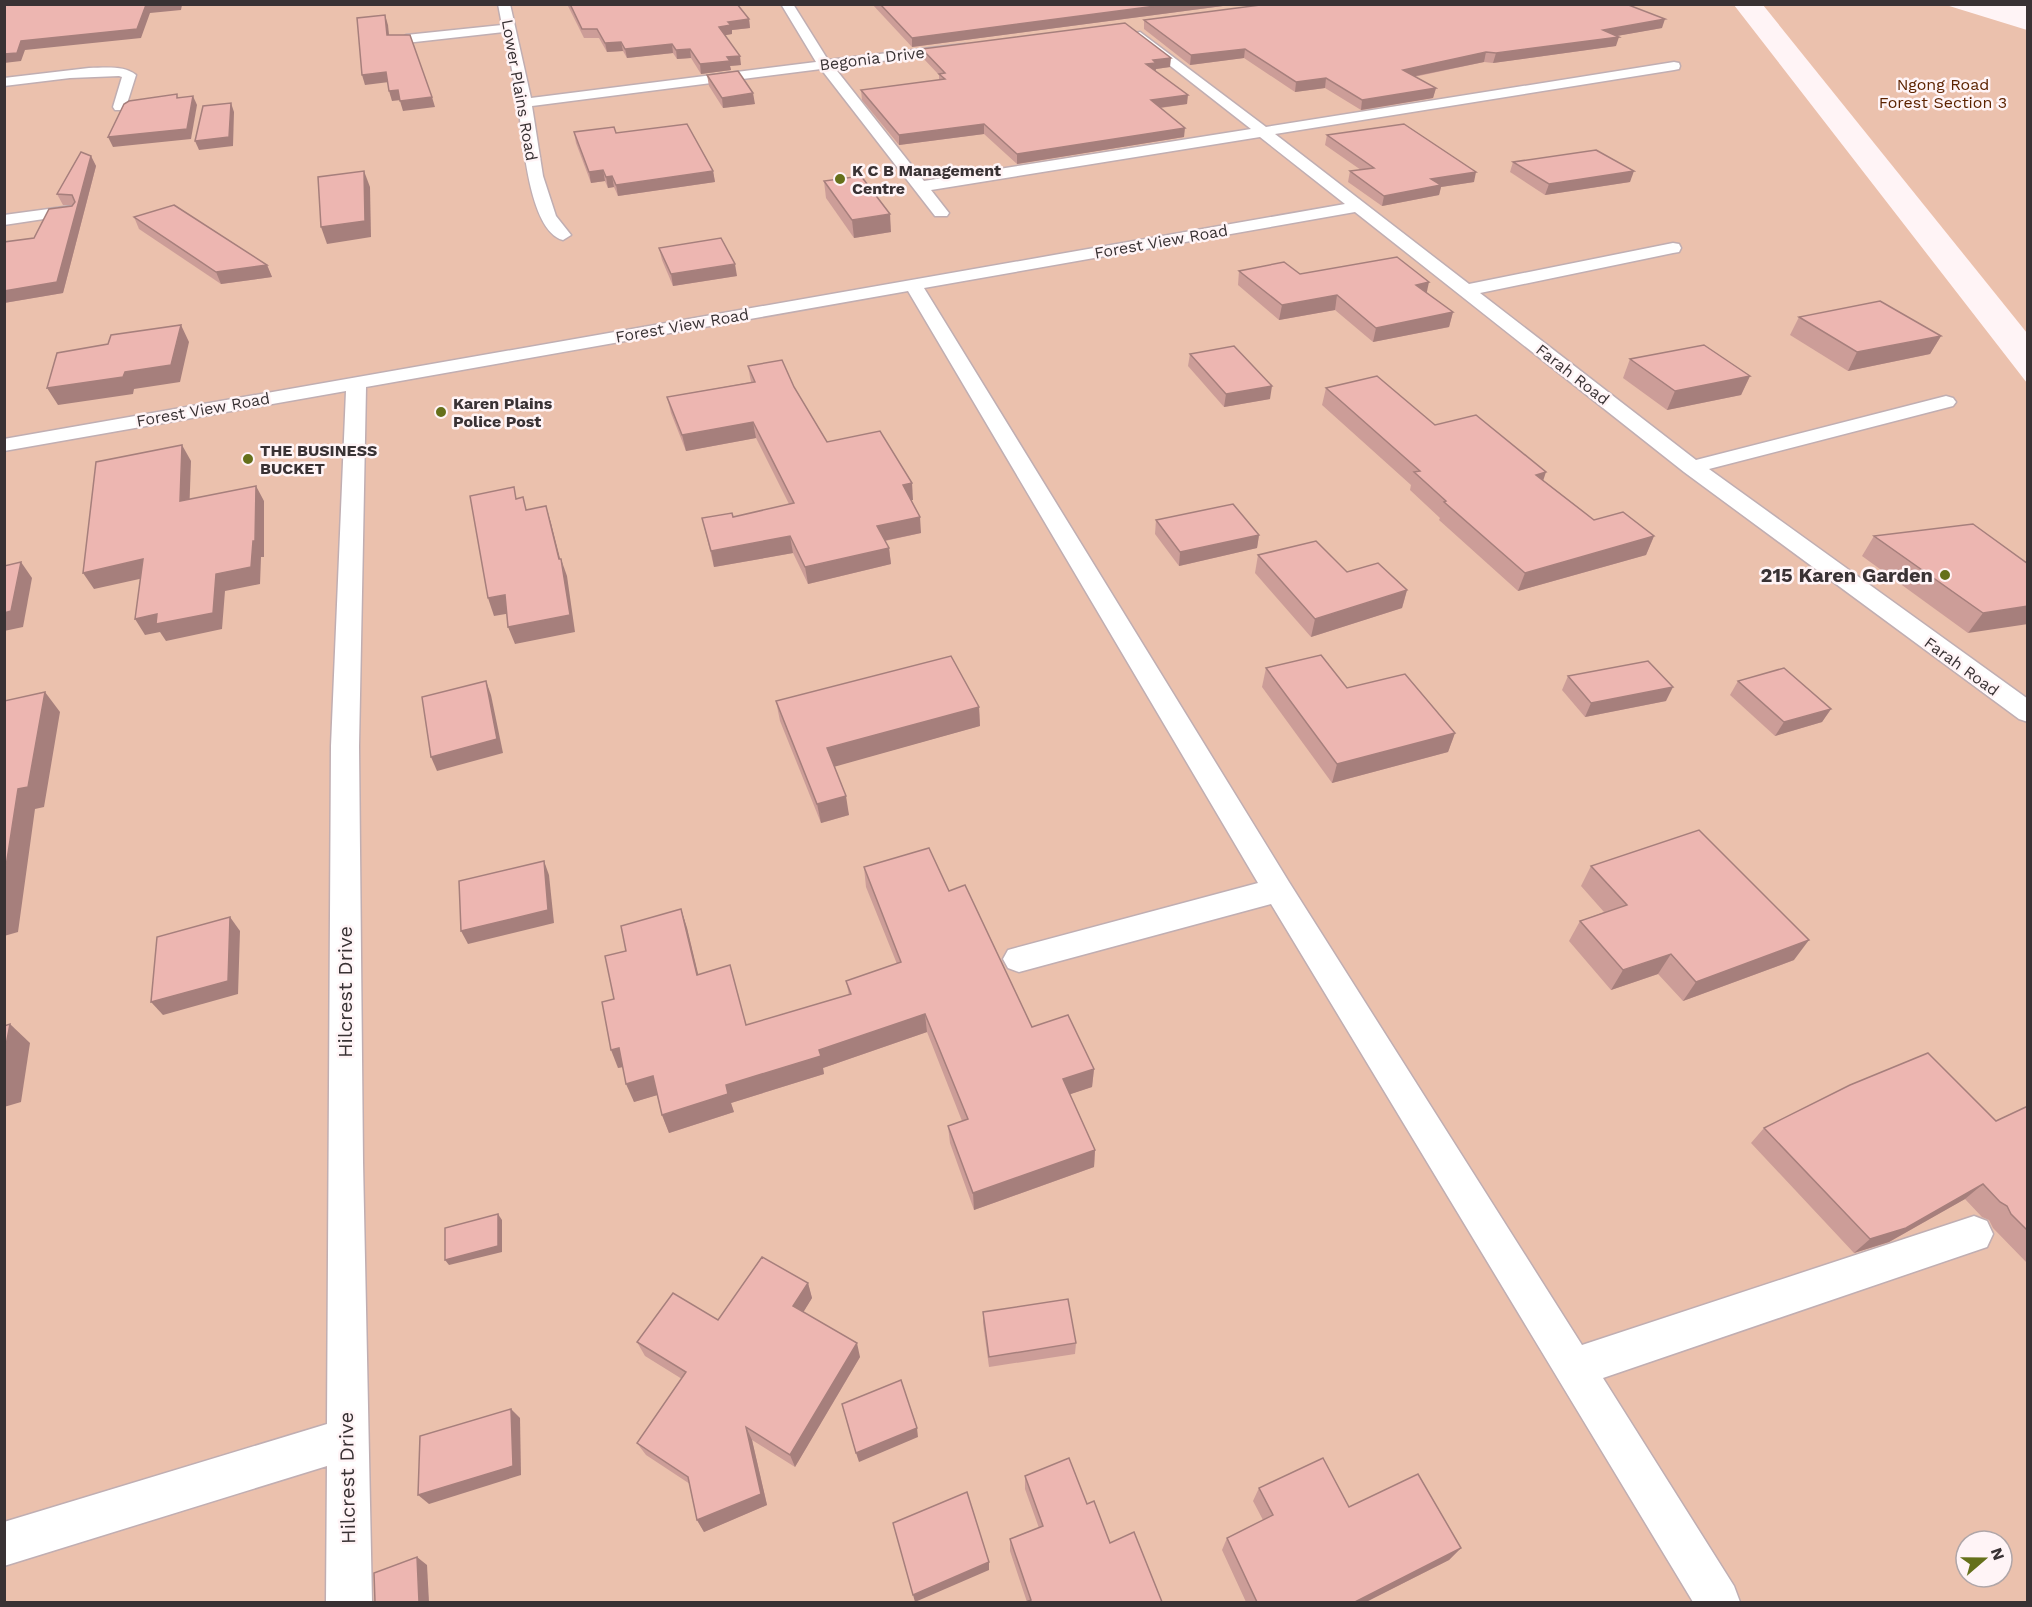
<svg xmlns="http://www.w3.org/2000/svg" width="2032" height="1607" font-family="'Work Sans',sans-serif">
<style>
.green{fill:#ebc1ad;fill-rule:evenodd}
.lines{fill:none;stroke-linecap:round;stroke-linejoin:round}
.street-casing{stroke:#c0aeb2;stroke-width:3}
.street{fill:#fff;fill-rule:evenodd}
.wall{fill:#cc9d98}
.shaded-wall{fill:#a67f7c}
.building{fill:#edb6b1;stroke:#a67f7c;stroke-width:1.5}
.poi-dot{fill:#65701a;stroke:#fff4f6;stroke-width:2}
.labels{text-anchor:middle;stroke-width:5;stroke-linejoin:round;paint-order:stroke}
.far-street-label{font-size:16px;fill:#393234;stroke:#fff4f6}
.far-park-label{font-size:16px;fill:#5c2300;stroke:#fff4f6}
.far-poi-label{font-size:16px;font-weight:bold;fill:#393234;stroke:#fff4f6;text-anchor:start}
.poi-label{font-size:20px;font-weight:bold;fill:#393234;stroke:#fff4f6;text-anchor:end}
.street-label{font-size:20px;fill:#393234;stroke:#fff4f6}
</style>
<rect width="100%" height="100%" fill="#fff4f6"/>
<g class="green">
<path d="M5,5H1734L2027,383V1602H5ZM1966,1541H2002V1577H1966Z"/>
<path d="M1763,5H1946L2027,30V333Z"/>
</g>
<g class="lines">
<g class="street-casing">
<g id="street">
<path d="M498,4H510L531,98L816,62L781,4H793L828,60L965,44L967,47L965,50L961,51L834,67L924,181L1251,129L1136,39L1134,36L1136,33L1140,32L1266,127L1674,62L1679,63L1680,66L1679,69L1674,70L1275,134L1469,284L1673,243L1679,244L1681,248L1679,252L1673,253L1480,293L1696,460L1946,396L1953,398L1956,402L1953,406L1709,469L2028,699V722L2019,719L1684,472L1355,212L924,288L1289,882L1582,1345L1974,1216L1987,1221L1993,1234L1987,1247L1603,1378L1734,1586L1740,1602H1693L1271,904L1019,972L1008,968L1003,959L1008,950L1258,883L908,291L366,387L359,746L363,1162L372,1602H326L327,1466L4,1566V1522L327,1424L331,746L346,391L4,451V439L1345,204L1260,137L931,190L949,213L947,216H935L821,69L532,106L543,176L556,216L571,235L563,240C528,231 523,135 518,105C515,81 509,56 504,32L406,43L400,39L406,35L502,25Z"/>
<path d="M89,68C104,68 124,65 136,75L125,110H115L113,107L122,77L119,76L70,78L4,86V78Z"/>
<path d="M71,206L77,208L79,211L77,214L4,225V215Z"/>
</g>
</g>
<use href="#street" class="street"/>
</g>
<g class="wall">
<path d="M567,4H737L749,19L750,28L732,30V34L725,35L741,65L730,66L731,70L701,74L691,58L677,59L673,53L627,58L623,51L607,52L599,38H584Z"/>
<path d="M872,4H1238L912,47Z"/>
<path d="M1144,20L1662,28L1616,36V46L1493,63L1484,62L1414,77L1436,88L1433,98L1361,110L1325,88L1295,92L1244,58L1190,65L1144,29Z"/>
<path d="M922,49L1170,67L1156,69L1155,71L1187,104L1161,108L1184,137L1017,164L984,134L899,145L862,100L861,90L939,80V75L923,58Z"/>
<path d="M707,75L755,104L723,108L709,86Z"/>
<path d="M574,132L616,133L713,171L715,182L618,196L614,187L608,188L605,181L591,183L576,143Z"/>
<path d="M1327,135L1474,182L1441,187L1439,195L1382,206L1348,182L1350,171L1361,170L1325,145Z"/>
<path d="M91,156L96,166L63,293L4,303V242L34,238L72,205H63L57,194Z"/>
<path d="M1513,162L1630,182L1545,195L1510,172Z"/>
<path d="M824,181L891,232L854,238L826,198Z"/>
<path d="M134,217L267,265L272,277L221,284L139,229Z"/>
<path d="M659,248L737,276L673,286L662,260Z"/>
<path d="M1239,271L1300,274L1427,293L1453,312L1449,327L1373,342L1335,310L1279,320L1238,285Z"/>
<path d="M1799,317L1941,336L1930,354L1848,371L1790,335Z"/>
<path d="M1190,354L1270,399L1224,407L1188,366Z"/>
<path d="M1630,359L1750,376L1741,395L1667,410L1623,378Z"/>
<path d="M748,366L794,387L827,442L913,500H911L921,533L885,541L889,548L891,564L808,584L793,553L714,567L702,518L733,517L789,504L756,438L686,451L671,413L667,397L751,382Z"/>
<path d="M1326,388L1435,425L1543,480L1594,520L1654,536L1646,555L1518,591L1439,520L1440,518L1410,490L1411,485L1322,405Z"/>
<path d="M1156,520L1259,535L1257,548L1179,566L1155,534Z"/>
<path d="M1874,536L2028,564L1968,633L1862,556Z"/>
<path d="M1258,555L1347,572L1407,590L1402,608L1311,637L1255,573Z"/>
<path d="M1266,668L1347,688L1455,733L1448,752L1332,783L1262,687Z"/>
<path d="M1568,676L1666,701L1585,717L1562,690Z"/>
<path d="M1738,681L1831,709L1822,722L1775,736L1730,695Z"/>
<path d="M776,701L979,707L980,726L834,766L849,815L821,823L780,721Z"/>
<path d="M1591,866L1794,960L1683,1001L1658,974L1611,990L1569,941L1580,921L1604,912L1581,886Z"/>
<path d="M864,867L949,891L1032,1027L1094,1069L1092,1087L1070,1094L1095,1150L1094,1167L974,1210L950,1143L948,1126L962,1121L927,1032L823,1068L824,1074L731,1103L734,1112L669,1133L662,1115L657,1095L634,1102L623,1067L618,1068L614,999L626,951L681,909L687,928L698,975L747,1025L849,995L846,981L897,964L866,887Z"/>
<path d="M2028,1106V1264L1993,1228L1989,1220L1982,1217L1965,1199L1889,1242L1854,1253L1751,1143L1764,1128L1996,1121Z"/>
<path d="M808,1283L812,1298L803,1312L860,1357L795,1467L752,1440L767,1505L704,1532L697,1520L690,1484L646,1455L637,1443L682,1379L645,1356L637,1342L718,1320Z"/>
<path d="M983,1312L1076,1343L1075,1354L989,1367L983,1323Z"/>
<path d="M1025,1476L1087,1504L1110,1543L1162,1602H1027L1010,1551V1539L1039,1528L1025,1489Z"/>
<path d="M1259,1488L1349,1507L1461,1548L1449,1560L1366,1602H1246L1222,1550L1227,1538L1263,1520L1253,1501Z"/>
</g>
<g class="shaded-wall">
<path d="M188,4L182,5L181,10L150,13L141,38L25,50L21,61L4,63V54L21,41L146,5Z"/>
<path d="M1171,4H1238L912,47V38Z"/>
<path d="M385,15L388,25L390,44L387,35Z"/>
<path d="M749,19L750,28L732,30V34L721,36L719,27L728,22Z"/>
<path d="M1665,19L1662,28L1600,39L1603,30Z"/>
<path d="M1619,37L1616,46L1493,63L1496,53Z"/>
<path d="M621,42L623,51L607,52L605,43Z"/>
<path d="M672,44L673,53L627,58L625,49Z"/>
<path d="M690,49L691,58L677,59L676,50Z"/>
<path d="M1245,49L1244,58L1190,65L1191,55Z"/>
<path d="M1486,52L1484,62L1401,79L1403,70Z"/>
<path d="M740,56L741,65L730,66L731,70L701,74L700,64L727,57Z"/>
<path d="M1171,58L1170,67L1156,69L1155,72L1146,64L1153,60Z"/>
<path d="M386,72L389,82L365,85L362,75Z"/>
<path d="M1326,78L1325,88L1295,92L1296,82Z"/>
<path d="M1436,88L1433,98L1361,110L1362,100Z"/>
<path d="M398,90L401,100L392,101L389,91Z"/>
<path d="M753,93L755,104L723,108L722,98Z"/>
<path d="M1188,95L1187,104L1150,109L1151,100Z"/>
<path d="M193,96L197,105L191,139L113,147L108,137Z"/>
<path d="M432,97L435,107L403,111L400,101Z"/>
<path d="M231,103L234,112L233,146L199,150L195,141Z"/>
<path d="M984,124V134L899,145V135Z"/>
<path d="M1185,128L1184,137L1017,164V154Z"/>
<path d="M91,156L96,166L63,293L4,303V291L57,282Z"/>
<path d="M603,170L605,181L591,183L589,172Z"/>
<path d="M364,171L370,187L371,237L327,244L321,227Z"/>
<path d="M713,171L715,182L618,196L616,185Z"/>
<path d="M1634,171L1630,182L1545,195L1549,184Z"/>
<path d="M1476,172L1474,182L1441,187L1439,195L1382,206L1384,196L1431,179Z"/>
<path d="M612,176L614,187L608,188L606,177Z"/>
<path d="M890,214L891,232L854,238L852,220Z"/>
<path d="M735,264L737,276L673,286L671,274Z"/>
<path d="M267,265L272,277L221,284L216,272Z"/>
<path d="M1429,282L1426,296L1416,285Z"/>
<path d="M1337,295L1335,310L1279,320L1282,305Z"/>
<path d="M1453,312L1449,327L1373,342L1376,328Z"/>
<path d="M181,325L189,342L180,382L134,389L133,394L58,405L47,388L125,372Z"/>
<path d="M1941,336L1930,354L1848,371L1857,352Z"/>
<path d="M1750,376L1741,395L1667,410L1675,391Z"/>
<path d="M1272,386L1270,399L1224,407L1226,394Z"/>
<path d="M753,422L756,438L686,451L682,435Z"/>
<path d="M182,445L191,461L189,517L180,501Z"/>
<path d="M1546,472L1540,490L1536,475Z"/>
<path d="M912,483L913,500L904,501L903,485Z"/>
<path d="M256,486L264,501V557H261L260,584L225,591L222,629L166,641L160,632L145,635L135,619Z"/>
<path d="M546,506L551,523L564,574L561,559L567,576L575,632L515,644L508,627L559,559Z"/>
<path d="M920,517L921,533L878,542L877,526Z"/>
<path d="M1259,535L1257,548L1179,566L1180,552Z"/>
<path d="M790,536L793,553L714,567L711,551Z"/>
<path d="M1654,536L1646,555L1518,591L1525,573Z"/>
<path d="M889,548L891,564L808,584L805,567Z"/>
<path d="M143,559L153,576L94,589L83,573Z"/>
<path d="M21,562L32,578L23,627L4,631V613Z"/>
<path d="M1407,590L1402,608L1311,637L1315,619Z"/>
<path d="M505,595L511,613L494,616L488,598Z"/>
<path d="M2028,606V624L1968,633L1983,613Z"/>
<path d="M486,681L491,695L503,753L437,771L431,757Z"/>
<path d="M1673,687L1666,701L1585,717L1591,703Z"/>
<path d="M45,692L60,712L44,807L35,809L18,932L4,936V879L18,789Z"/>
<path d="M979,707L980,726L830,768L827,748Z"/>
<path d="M1831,709L1822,722L1775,736L1784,722Z"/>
<path d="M1455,733L1448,752L1332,783L1337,764Z"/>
<path d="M846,796L849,815L821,823L817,804Z"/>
<path d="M544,861L549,875L554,923L468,944L461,931Z"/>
<path d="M681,909L687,928L703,994L697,975Z"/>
<path d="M230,917L240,931L238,994L163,1015L151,1002Z"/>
<path d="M1809,940L1794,960L1683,1001L1696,982Z"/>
<path d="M1671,954L1658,974L1611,990L1623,970Z"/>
<path d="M925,1014L927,1032L823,1068L824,1074L731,1103L734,1112L669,1133L662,1115L726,1085L819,1050Z"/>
<path d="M10,1024L30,1043L21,1102L4,1107V1056Z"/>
<path d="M619,1048L627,1066L618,1068L611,1050Z"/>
<path d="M1094,1069L1092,1087L1062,1097L1063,1079Z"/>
<path d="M653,1076L661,1094L634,1102L626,1084Z"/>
<path d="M1095,1150L1094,1167L974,1210L973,1193Z"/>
<path d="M1983,1184L1965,1199L1889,1242L1854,1253L1870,1239Z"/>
<path d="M498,1214L502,1220V1252L449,1265L445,1260Z"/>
<path d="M808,1283L812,1298L798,1321L793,1306Z"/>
<path d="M857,1343L860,1357L795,1467L790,1455Z"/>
<path d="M511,1409L520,1418L521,1475L429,1504L418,1495Z"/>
<path d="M746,1427L752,1440L767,1505L704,1532L697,1520Z"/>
<path d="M917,1428L918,1437L859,1462L856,1453Z"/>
<path d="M1461,1548L1449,1560L1366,1602H1355Z"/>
<path d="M417,1557L427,1565L429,1602H419Z"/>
<path d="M989,1562V1570L915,1602L913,1595Z"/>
</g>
<g class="building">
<path d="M4,4H147L146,5L137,29L21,41L17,53L4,54Z"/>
<path d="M570,4H737L749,19L728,22L731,25L719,27L740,56L727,57L730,61L700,64L690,49L676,50L672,44L625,49L621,42L605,43L597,29H582Z"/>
<path d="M880,4H1171L912,38Z"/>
<path d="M1268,4H1626L1665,19L1603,30L1619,37L1496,53L1486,52L1403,70L1436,88L1362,100L1326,78L1296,82L1245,49L1191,55L1144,20Z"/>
<path d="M385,15L387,35H410L432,97L400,101L398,90L389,91L386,72L362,75L357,18Z"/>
<path d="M1125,23L1171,58L1153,60L1156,63L1146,64L1188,95L1151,100L1185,128L1017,154L984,124L899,135L861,90L945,79L939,74L945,73L922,49Z"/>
<path d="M738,71L753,93L722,98L707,75Z"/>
<path d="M177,94V98L193,96L187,129L108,137L124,104L129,101Z"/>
<path d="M231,103L229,137L195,141L203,106Z"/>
<path d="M687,124L713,171L616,185L612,176L606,177L603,170L589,172L574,132L614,127L616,133Z"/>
<path d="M1404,124L1476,172L1431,179L1441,185L1384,196L1350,171L1374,168L1327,135Z"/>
<path d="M1596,150L1634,171L1549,184L1513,162Z"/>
<path d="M81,152L91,156L57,282L4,291V242L34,238L49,209L72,206L75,202L72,195L57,194Z"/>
<path d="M364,171L365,221L321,227L318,177Z"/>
<path d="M861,176L890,214L852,220L824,181Z"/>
<path d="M174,205L267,265L216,272L134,217Z"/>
<path d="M721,238L735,264L671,274L659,248Z"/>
<path d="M1397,257L1429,282L1416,285L1453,312L1376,328L1337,295L1282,305L1239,271L1284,262L1300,274Z"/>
<path d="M1880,301L1941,336L1857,352L1799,317Z"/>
<path d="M181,325L171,365L125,372L123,377L47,388L57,353L108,344L111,335Z"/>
<path d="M1704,345L1750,376L1675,391L1630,359Z"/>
<path d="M1234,346L1272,386L1226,394L1190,354Z"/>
<path d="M782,360L794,387L827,442L880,431L912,483L903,485L920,517L877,526L889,548L805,567L790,536L711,551L702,518L732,513L733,517L794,503L753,422L682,435L667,397L755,382L748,366Z"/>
<path d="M1377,376L1435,425L1476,415L1546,472L1536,475L1594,520L1623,512L1654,536L1525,573L1444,502L1446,501L1414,472L1420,471L1326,388Z"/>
<path d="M182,445L180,501L256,486L255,541H253L251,567L216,574L213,613L156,624L157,614L135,619L143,559L83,573L96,462Z"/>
<path d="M514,487L516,499L523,497L526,510L546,506L559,559H561L570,615L508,627L505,595L488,598L470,496Z"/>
<path d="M1233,504L1259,535L1180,552L1156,520Z"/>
<path d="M1973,524L2028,564V606L1983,613L1874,536Z"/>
<path d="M1316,541L1347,572L1378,563L1407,590L1315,619L1258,555Z"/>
<path d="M21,562L11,611L4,613V566Z"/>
<path d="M1321,655L1347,688L1405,674L1455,733L1337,764L1266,668Z"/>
<path d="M951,656L979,707L827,748L846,796L817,804L776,701Z"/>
<path d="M1648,661L1673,687L1591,703L1568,676Z"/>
<path d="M1784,668L1831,709L1784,722L1738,681Z"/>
<path d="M486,681L497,739L431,757L422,697Z"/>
<path d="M45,692L28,787L18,789L4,879V701Z"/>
<path d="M1699,830L1809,940L1696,982L1671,954L1623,970L1580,921L1627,905L1591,866Z"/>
<path d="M929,848L949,891L965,885L1032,1027L1068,1015L1094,1069L1063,1079L1095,1150L973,1193L948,1126L968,1119L925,1014L819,1050L821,1056L726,1085L728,1094L662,1115L653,1076L626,1084L619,1048L611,1050L602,1002L614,999L605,956L626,951L621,926L681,909L697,975L730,965L746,1025L851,994L846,981L901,962L864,867Z"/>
<path d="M544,861L548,910L461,931L459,881Z"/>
<path d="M230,917L228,981L151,1002L157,937Z"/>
<path d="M10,1024L4,1056V1026Z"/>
<path d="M1928,1053L1996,1121L2028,1106V1231L2011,1214L2007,1206L2000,1202L1983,1184L1906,1228L1870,1239L1764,1128L1850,1085Z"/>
<path d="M498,1214V1246L445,1260V1228Z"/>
<path d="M762,1257L808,1283L793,1306L857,1343L790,1455L746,1427L761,1494L697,1520L688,1477L637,1443L686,1372L637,1342L673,1293L718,1320Z"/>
<path d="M1068,1299L1076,1343L989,1357L983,1312Z"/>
<path d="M901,1380L917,1428L856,1453L842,1404Z"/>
<path d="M511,1409L513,1466L418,1495L420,1436Z"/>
<path d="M1069,1458L1087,1504L1094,1501L1110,1543L1134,1532L1162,1602H1026L1031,1600L1010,1539L1043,1526L1025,1476Z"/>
<path d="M1323,1458L1349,1507L1418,1474L1461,1548L1355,1602H1257L1227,1538L1273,1515L1259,1488Z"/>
<path d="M967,1492L989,1562L913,1595L893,1523Z"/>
<path d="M417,1557L419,1602H375L374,1573Z"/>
</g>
<g class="poi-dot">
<circle cx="840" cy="179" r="6"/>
<circle cx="441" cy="412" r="6"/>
<circle cx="248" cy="459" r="6"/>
<circle cx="1945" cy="575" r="6"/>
</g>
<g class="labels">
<g class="far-street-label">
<text transform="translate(872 58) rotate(-7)" y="6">Begonia Drive</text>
<text transform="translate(520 90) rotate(80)" y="6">Lower Plains Road</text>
<text transform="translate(1161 241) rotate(-10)" y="6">Forest View Road</text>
<text transform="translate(682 325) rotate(-10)" y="6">Forest View Road</text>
<text transform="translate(1573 374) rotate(38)" y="6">Farah Road</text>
<text transform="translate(203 409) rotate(-10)" y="6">Forest View Road</text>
<text transform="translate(1962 666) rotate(36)" y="6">Farah Road</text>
</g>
<g class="far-park-label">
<text x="1943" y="90">Ngong Road<tspan x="1943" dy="18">Forest Section 3</tspan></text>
</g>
<g class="far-poi-label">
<text x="852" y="176">K C B Management<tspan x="852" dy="18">Centre</tspan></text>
<text x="453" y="409">Karen Plains<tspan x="453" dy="18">Police Post</tspan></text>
<text x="260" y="456">THE BUSINESS<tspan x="260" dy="18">BUCKET</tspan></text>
</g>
<g class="poi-label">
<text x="1933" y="582">215 Karen Garden</text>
</g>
<g class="street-label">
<text transform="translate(345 992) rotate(-90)" y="7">Hilcrest Drive</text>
<text transform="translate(347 1478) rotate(-91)" y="7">Hilcrest Drive</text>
</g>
</g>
<rect width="2032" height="1607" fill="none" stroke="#393234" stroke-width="12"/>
<g transform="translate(1984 1559) rotate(70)"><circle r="28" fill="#fff4f6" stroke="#b0a6a8" stroke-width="1.5"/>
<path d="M0-4.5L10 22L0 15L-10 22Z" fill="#65701a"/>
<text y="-9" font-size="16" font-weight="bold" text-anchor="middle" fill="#393234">N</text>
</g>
</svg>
